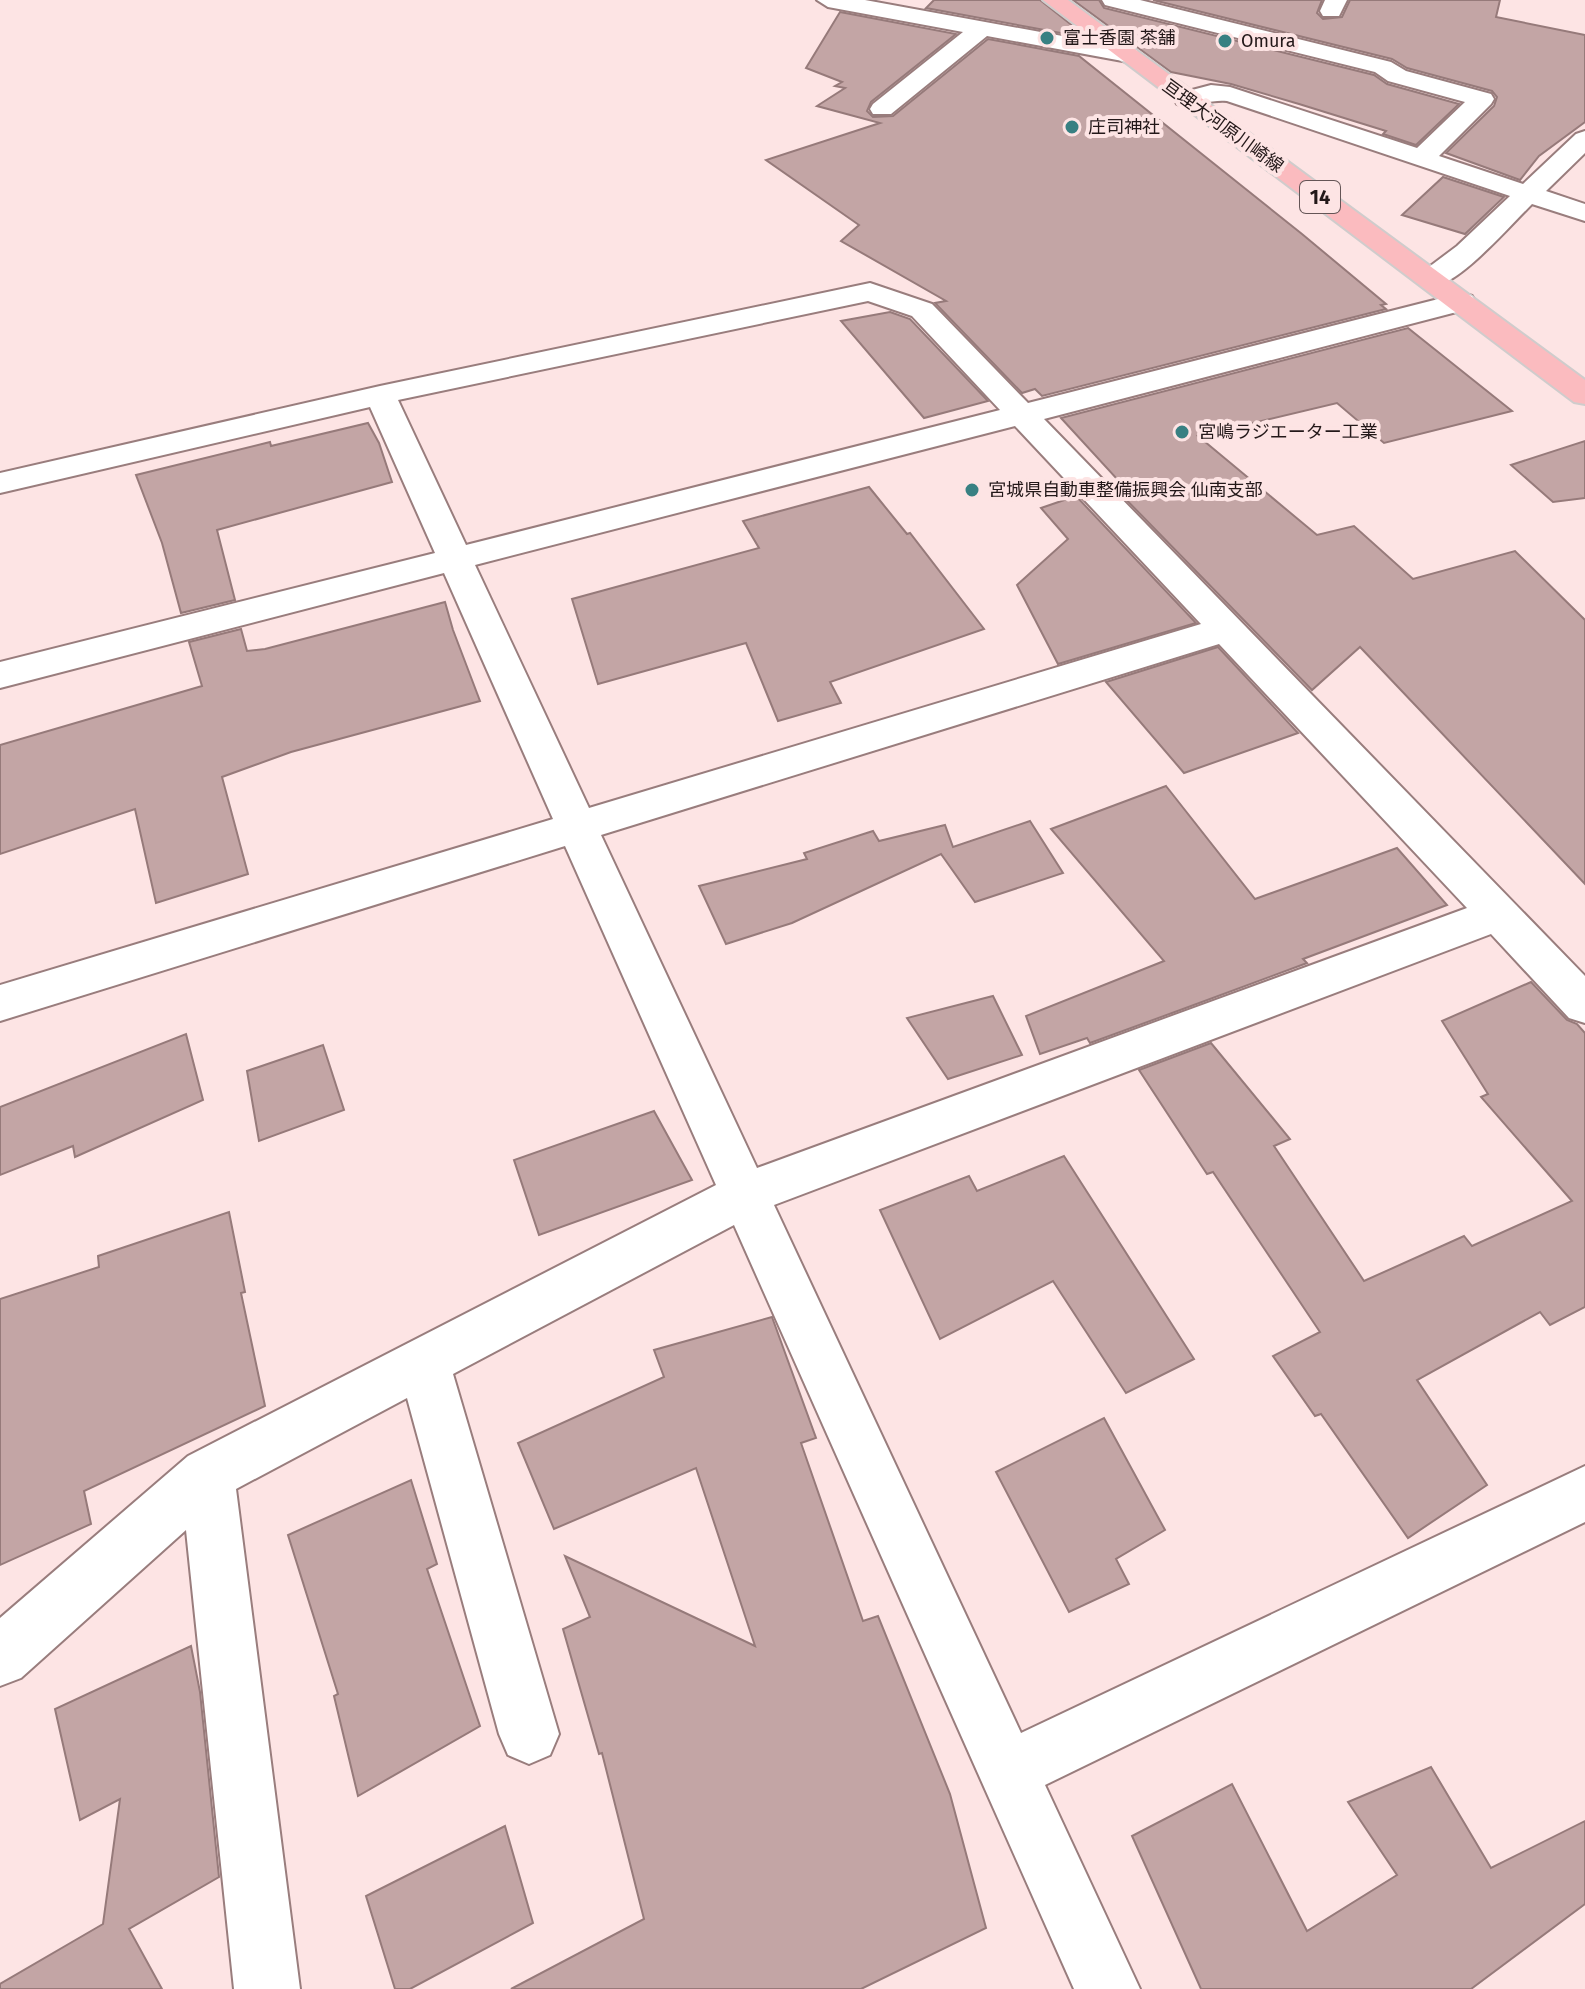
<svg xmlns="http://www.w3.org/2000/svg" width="1585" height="1989" font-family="'Fira Sans','Noto Sans JP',sans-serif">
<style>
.building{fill:#c3a5a5;stroke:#967a7a;stroke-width:2}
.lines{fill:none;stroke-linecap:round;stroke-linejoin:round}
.street-casing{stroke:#997d7d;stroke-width:4}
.primary-casing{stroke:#cfcccc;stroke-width:4}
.street{fill:#fff;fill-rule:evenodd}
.primary{fill:#fbbbbf;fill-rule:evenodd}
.poi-dot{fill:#388082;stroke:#fde4e4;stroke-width:3}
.labels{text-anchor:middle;stroke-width:8;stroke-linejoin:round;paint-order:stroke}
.far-poi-label{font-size:18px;fill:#231819;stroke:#fde4e4;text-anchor:start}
.far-street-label{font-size:18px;fill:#231819;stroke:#fde4e4}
.shield{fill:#fde4e4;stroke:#645556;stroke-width:2}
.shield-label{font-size:20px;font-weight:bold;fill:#231819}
</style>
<rect width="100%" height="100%" fill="#fde4e4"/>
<g class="building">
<path d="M934,0H1040L1088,38L926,8Z"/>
<path d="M1073,0H1099L1104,8L1374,75L1387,84L1459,104L1416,145L1383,134L1386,131L1299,104L1231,84L1171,72Z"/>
<path d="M1153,0H1322L1317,13L1323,19L1342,17L1350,0H1500L1496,17L1585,35V122L1539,156L1520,180L1446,153L1494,106L1497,97L1492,91L1407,68L1392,59Z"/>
<path d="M840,12L956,34L871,102L867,111L873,117L893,116L988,39L1079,56L1302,234L1386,304L1381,305L1386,309L1042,396L1035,389L1022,393L935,303L946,301L841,241L859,225L766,160L880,123L817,106L845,88L835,86L842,82L806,68Z"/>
<path d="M1443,177L1504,197L1465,234L1402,215Z"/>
<path d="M890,312L910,319L988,401L924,418L841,321Z"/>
<path d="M1408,328L1512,411L1384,443L1337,403L1198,436L1317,535L1354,526L1413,579L1515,551L1585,620V884L1360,647L1312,690L1110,483L1118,480L1061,418Z"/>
<path d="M368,423L379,443L392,482L217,530L235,600L181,613L162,543L136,475L270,442L271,446Z"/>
<path d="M1585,441V498L1553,502L1511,465Z"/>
<path d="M869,487L907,534L910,533L984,629L830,682L841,703L778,721L746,643L598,684L572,599L759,548L743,521Z"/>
<path d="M1076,496L1196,623L1058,664L1017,585L1068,539L1041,508Z"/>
<path d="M445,602L453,630L480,701L291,752L222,777L248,874L156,903L135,809L0,854V745L202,686L189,642L241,629L247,651L265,649Z"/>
<path d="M1218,647L1298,733L1184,773L1106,682Z"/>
<path d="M1166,786L1255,899L1397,848L1447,905L1303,959L1307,963L1183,1009L1090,1043L1087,1038L1040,1054L1026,1016L1164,961L1051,829Z"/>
<path d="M1030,821L1063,873L975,902L941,854L792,923L726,944L699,886L807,859L804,853L873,831L879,841L945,825L953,847Z"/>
<path d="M1531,982L1567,1020L1577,1024L1585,1033V1307L1550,1325L1540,1312L1417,1380L1487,1485L1408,1538L1321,1414L1315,1416L1273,1356L1320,1332L1213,1172L1207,1174L1139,1070L1211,1043L1290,1139L1274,1146L1364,1281L1464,1236L1472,1246L1572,1201L1481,1097L1488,1094L1442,1021Z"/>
<path d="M993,996L1022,1055L948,1079L907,1018Z"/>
<path d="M186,1034L203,1100L75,1157L73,1146L0,1175V1107Z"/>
<path d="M323,1045L344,1110L259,1141L247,1071Z"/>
<path d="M654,1111L692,1180L539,1235L514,1160Z"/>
<path d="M1064,1156L1194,1359L1126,1393L1053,1281L940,1339L880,1210L969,1176L977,1191Z"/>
<path d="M229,1212L245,1292L241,1293L265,1406L84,1491L91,1524L0,1565V1299L99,1267L98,1256Z"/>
<path d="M772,1317L816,1438L801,1443L863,1621L878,1616L950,1794L986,1928L861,1989H511L644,1919L602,1753L599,1754L563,1629L590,1617L565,1556L755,1646L696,1468L554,1529L518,1443L664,1377L654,1350Z"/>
<path d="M1104,1418L1165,1530L1116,1559L1129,1584L1069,1612L996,1472Z"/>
<path d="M411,1480L437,1564L427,1569L480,1726L358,1796L334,1696L338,1694L288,1535Z"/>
<path d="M191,1646L200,1692L219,1877L129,1929L162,1989H0V1984L103,1924L120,1799L80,1820L55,1709Z"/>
<path d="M1431,1767L1491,1868L1585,1821V1904L1471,1989H1201L1132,1836L1232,1784L1307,1931L1397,1875L1348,1802Z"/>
<path d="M505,1826L533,1923L410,1989H395L366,1896Z"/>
</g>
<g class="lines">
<g class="street-casing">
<g id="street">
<path d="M817,0H865L1128,48L1136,50L1140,55L1136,60L1128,62L987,36L891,114H873L870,109L873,104L963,32L828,7Z"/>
<path d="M1102,0H1140L1391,62L1406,71L1491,94L1494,99L1491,104L1439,156L1523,184L1576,134L1585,131V153L1546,191L1585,204V221L1532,204C1509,227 1469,273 1440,285C1433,288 1428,287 1421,285L1417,279L1421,273L1457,246L1510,196L1227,101C1210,99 1193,108 1177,104L1174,99L1177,94L1211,85L1230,87L1417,148L1465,102L1388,81L1375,72L1105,5Z"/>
<path d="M1325,0H1347L1339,16H1323L1320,11Z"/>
<path d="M870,283L932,304L1028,403L1462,293L1472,296L1476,302L1472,308L1044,419L1585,976V1023L1569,1018L1491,934L774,1205L1021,1733L1585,1466V1522L1045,1785L1140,1989H1074L734,1225L453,1374L559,1734L550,1755L529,1764L508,1755L499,1734L407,1398L236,1489L300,1989H234L186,1530L21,1678L0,1686V1618L188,1456L716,1185L565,846L0,1021V985L553,819L444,573L0,688V662L435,553L370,407L0,493V473L380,386ZM868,301L912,316L1000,410L466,545L398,400ZM1015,426L1201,624L589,808L475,565ZM1219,644L1467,908L757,1168L601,835Z"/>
</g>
</g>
<g class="primary-casing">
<path id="primary" d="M1043,0H1068L1585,380V404L1574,402Z"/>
</g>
<use href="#street" class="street"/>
<use href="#primary" class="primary"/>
</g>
<g class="poi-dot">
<circle cx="1047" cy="38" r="8"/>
<circle cx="1225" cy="41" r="8"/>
<circle cx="1072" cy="127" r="8"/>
<circle cx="1182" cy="432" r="8"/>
<circle cx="972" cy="490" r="8"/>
</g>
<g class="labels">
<g class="far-poi-label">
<text x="1063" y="44">富士香園 茶舗</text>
<text x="1241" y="47">Omura</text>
<text x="1088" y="133">庄司神社</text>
<text x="1198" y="438">宮嶋ラジエーター工業</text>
<text x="988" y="496">宮城県自動車整備振興会 仙南支部</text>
</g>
<g class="far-street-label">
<text transform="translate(1223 126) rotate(36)" y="6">亘理大河原川崎線</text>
</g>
<rect class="shield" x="1300" y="181" width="40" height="32" rx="6"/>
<g class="shield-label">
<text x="1320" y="204">14</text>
</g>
</g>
</svg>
